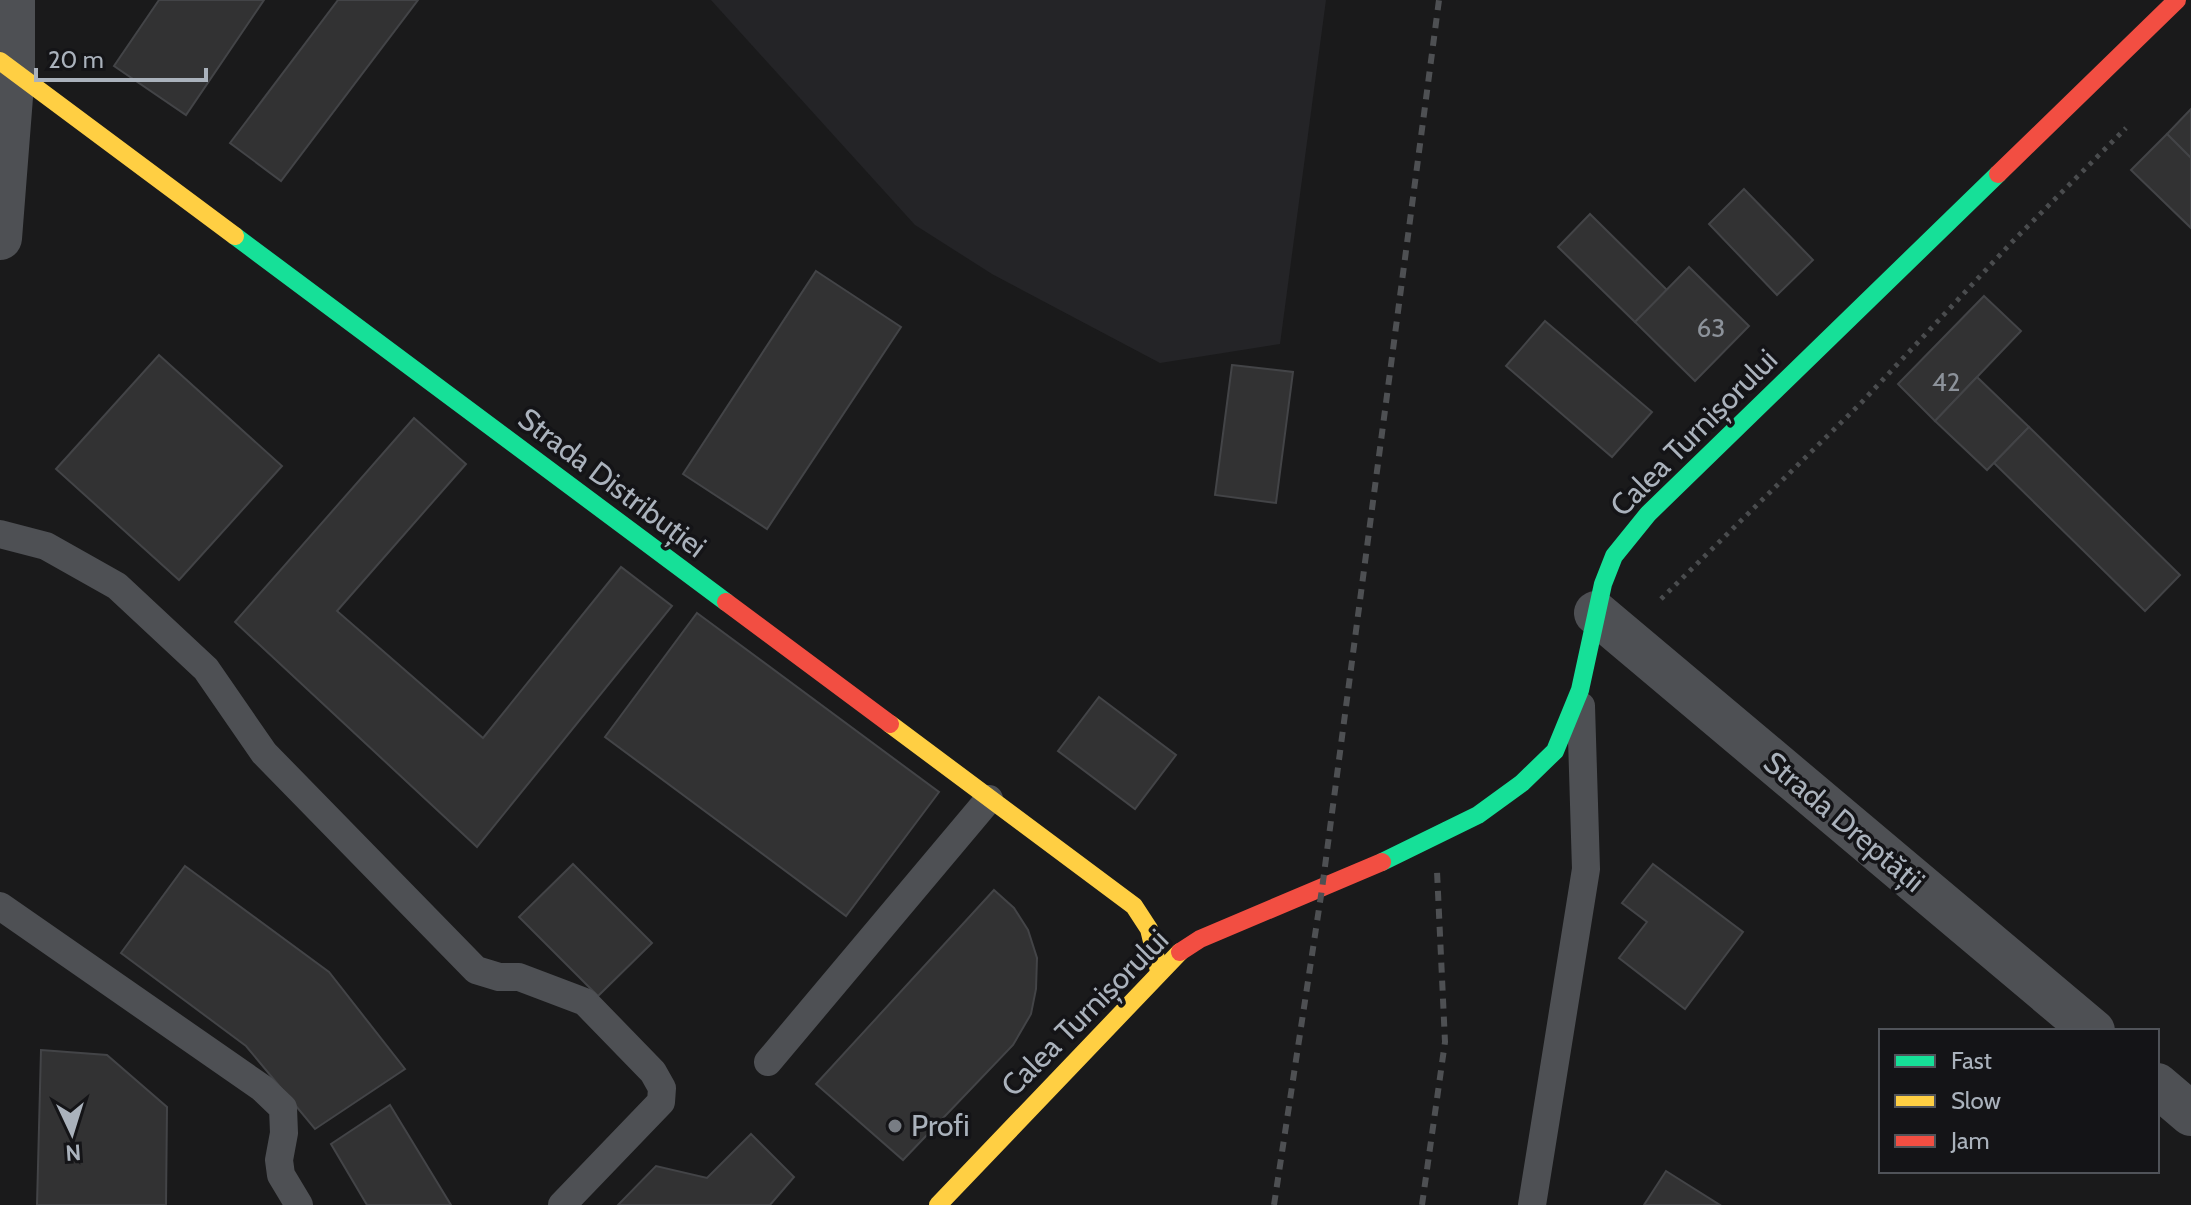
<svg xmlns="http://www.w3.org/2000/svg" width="2191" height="1205" font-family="Cabin,sans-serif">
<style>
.built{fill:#242427}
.building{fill:#323233;stroke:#434447;stroke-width:2}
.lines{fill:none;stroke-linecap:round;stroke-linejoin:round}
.path{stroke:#4a4c4e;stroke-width:5;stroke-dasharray:4 6;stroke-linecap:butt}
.lane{stroke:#4e5054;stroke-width:28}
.street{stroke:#4e5054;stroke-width:44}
.fast{stroke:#16e098;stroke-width:18}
.slow{stroke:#ffcf43;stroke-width:18}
.jam{stroke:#f24e42;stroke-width:18}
.rail{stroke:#4e5053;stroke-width:6;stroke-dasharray:10 8;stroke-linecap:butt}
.poi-dot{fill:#787d84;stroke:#141417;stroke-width:3}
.labels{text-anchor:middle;stroke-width:7;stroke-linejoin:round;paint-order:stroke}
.number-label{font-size:26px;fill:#8c929a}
.street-label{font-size:30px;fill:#aab2bc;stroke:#141417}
.poi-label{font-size:30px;fill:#aab2bc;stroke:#141417;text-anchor:start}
</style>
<rect width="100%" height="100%" fill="#1a1a1b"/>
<path class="built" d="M711,0H1326L1280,344L1160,363L992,274L915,225Z"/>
<g class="building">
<path d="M159,0H264L186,115L114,66Z"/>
<path d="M338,0H418L281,181L230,143Z"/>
<path d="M2191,109V158L2167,134Z"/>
<path d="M2167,134L2191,158V228L2131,170Z"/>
<path d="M1744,189L1813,260L1777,295L1709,224Z"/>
<path d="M1590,214L1667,290L1635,322L1558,247Z"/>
<path d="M1689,267L1749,326L1695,381L1635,322Z"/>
<path d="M816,271L901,327L767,529L683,474Z"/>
<path d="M1984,296L2021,331L1935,421L1898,384Z"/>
<path d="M1545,321L1652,412L1612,457L1506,366Z"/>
<path d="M159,355L282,466L179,580L56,469Z"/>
<path d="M1232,365L1293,372L1276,503L1215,495Z"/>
<path d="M1977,377L2029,427L1987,470L1935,421Z"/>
<path d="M414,418L466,464L337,611L483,738L621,567L672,606L477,847L235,622Z"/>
<path d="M2029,427L2180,575L2145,611L1994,463Z"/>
<path d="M697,613L939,792L846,916L605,737Z"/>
<path d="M1099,697L1176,755L1135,809L1058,751Z"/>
<path d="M573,864L652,943L598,996L519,917Z"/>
<path d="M1653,864L1743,932L1685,1009L1619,958L1647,922L1622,903Z"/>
<path d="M185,866L329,972L405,1069L315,1129L246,1046L121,953Z"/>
<path d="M994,890L1014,908L1028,930L1037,958L1036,989L1031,1014L1013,1045L903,1160L816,1084Z"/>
<path d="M41,1050L107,1055L167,1107L166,1205H37Z"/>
<path d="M390,1105L451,1205H367L331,1144Z"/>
<path d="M751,1134L794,1177L770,1205H618L656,1166L707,1178Z"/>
<path d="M1666,1171L1720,1205H1644Z"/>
</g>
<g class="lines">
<path class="path" d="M1661,599L1861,403L2013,241L2126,128"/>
<g class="lane">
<path d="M0,534L46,546L117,586L206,669L264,753L476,970L499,977H519L585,1002L653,1072L662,1088L661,1102L562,1205"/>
<path d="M0,906L262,1088L283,1108L284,1133L279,1160L281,1175L299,1205"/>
<path d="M768,1062L989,799"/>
<path d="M1532,1205L1586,869L1581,706"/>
</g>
<g class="street">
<path d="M0,238L13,71V0"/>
<path d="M1596,613L2093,1031"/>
<path d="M2157,1085L2191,1114"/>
</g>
<g class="fast">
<path d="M235,236L726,602"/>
<path d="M1382,862L1478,815L1522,783L1555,751L1580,690L1603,584L1614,556L1648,514L1998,174"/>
</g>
<g class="slow">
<path d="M0,61L235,236"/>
<path d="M890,724L1134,906L1149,929L1159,971"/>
<path d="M938,1205L1180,952"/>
</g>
<g class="jam">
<path d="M1998,174L2177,0"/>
<path d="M726,602L890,724"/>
<path d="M1180,952L1200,939L1382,862"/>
</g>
<g class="rail">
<path d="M1274,1205L1322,889L1439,0"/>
<path d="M1422,1205L1445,1042L1437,871"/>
</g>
</g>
<circle class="poi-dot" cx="895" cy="1126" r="8"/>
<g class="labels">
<g class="number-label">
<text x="1711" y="337">63</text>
<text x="1946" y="391">42</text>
</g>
<g class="street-label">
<text transform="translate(1694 433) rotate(-45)" y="10">Calea Turnișorului</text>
<text transform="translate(612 483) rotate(37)" y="10">Strada Distribuției</text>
<text transform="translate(1844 822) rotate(40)" y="10">Strada Dreptății</text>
<text transform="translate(1085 1013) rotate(-45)" y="10">Calea Turnișorului</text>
</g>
<g class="poi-label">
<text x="911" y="1136">Profi</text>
</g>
</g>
<rect x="1879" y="1029" width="280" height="144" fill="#141417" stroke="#505359" stroke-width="2"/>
<rect x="1895" y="1055" width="40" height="12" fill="#16e098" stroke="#505359" stroke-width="2"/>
<text x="1951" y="1069" font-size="24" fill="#aab2bc">Fast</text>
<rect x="1895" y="1095" width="40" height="12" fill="#ffcf43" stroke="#505359" stroke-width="2"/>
<text x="1951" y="1109" font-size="24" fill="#aab2bc">Slow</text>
<rect x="1895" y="1135" width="40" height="12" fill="#f24e42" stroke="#505359" stroke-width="2"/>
<text x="1951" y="1149" font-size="24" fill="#aab2bc">Jam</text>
<g transform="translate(72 1133) rotate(176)" stroke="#141417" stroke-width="6" paint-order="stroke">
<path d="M0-6L14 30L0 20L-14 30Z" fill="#aab2bc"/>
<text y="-12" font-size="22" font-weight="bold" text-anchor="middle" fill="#aab2bc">N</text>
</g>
<path d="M36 68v12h170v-12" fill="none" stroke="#aab2bc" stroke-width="4"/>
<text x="48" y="68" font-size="24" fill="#aab2bc" stroke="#141417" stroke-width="6" paint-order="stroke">20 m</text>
</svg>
